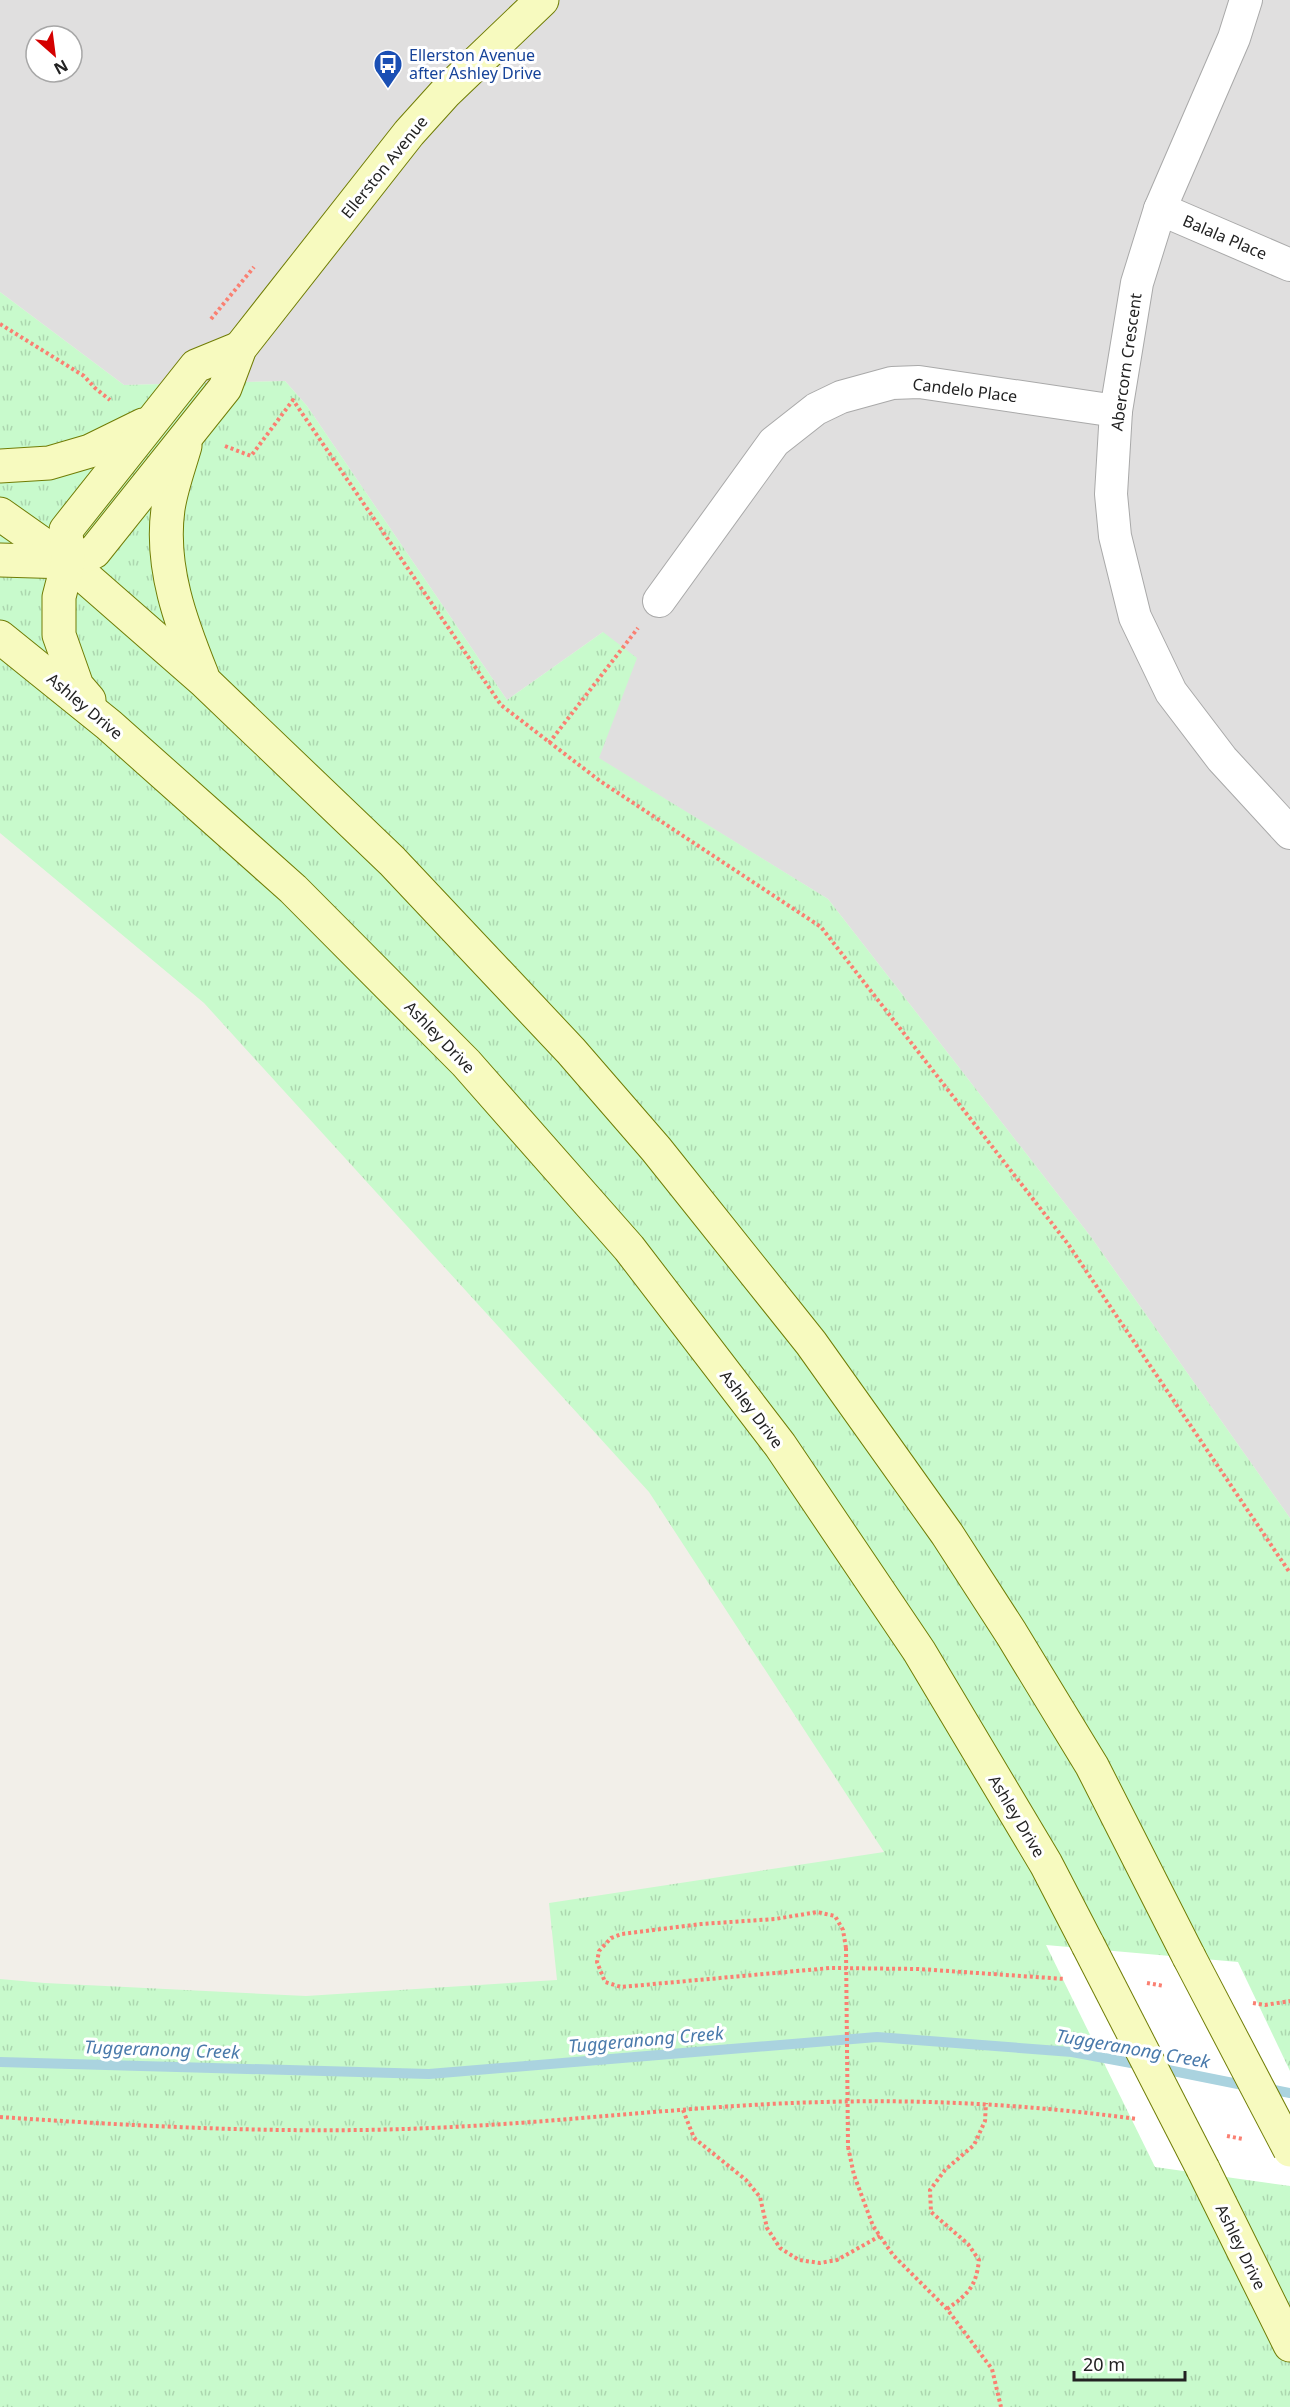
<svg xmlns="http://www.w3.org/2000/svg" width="1290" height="2407" font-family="'Noto Sans',sans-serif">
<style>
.residential{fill:#e0dfdf;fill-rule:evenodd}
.park{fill:url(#park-tufts)}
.pier{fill:#fff}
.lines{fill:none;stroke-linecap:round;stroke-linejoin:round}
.stream{stroke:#aad3df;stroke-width:10}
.street-casing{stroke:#a9a9a9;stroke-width:34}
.secondary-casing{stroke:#707d05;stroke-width:35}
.path{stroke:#fa8072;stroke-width:4;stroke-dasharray:3 3;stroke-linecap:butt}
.street{stroke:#fff;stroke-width:32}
.secondary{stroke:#f7fabf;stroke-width:33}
.secondary-bridge-casing{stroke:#707d05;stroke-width:35;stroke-linecap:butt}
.path-bridge{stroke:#fa8072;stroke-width:4;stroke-dasharray:3 3;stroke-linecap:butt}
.secondary-bridge{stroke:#f7fabf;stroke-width:33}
.labels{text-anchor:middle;stroke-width:6;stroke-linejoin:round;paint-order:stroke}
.transit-label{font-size:16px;fill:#164399;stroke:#fff;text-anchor:start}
.street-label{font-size:16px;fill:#222;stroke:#fff}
.water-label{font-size:18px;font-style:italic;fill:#4a7aab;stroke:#fff}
</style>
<defs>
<pattern id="park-tufts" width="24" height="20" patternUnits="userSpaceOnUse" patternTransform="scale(1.5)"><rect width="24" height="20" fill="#c8facc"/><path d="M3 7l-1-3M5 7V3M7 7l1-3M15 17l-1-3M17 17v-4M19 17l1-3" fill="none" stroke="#acd6af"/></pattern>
</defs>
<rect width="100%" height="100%" fill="#f2efe9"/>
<path class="residential" d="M0,0H1290V1518L1091,1237L828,899L598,758L603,632L507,700L307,406L285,381L124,385L0,292ZM36,36H72V72H36Z"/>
<path class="park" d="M0,292L124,385L285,381L307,406L507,700L603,632L637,658L599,758L828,899L1091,1237L1290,1518V2407H0V1979L45,1983L306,1996L557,1980L549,1903L884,1852L649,1492L204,1003L0,833Z"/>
<path class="pier" d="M1046,1945L1238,1962L1290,2071V2186L1155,2167Z"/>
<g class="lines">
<g class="stream">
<path d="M0,2062L429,2074L877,2037L1072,2052L1142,2065"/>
<path d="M1158,2068L1248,2086"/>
<path d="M1264,2088L1290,2093"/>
</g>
<g class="street-casing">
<g id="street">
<path d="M1246,0L1234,38L1160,209L1137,283L1116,411L1111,494L1115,536L1135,617L1171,692L1222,759L1290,833"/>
<path d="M1160,209L1290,265"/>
<path d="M659,601L774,442L816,409L841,397L892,383L919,382L1116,411"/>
</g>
</g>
<g class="secondary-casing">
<g id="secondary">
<path d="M185,446C179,467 171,488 168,509C160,567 181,623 202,675"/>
<path d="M0,466L49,463L90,451L143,425"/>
<path d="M0,514L68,562L204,681L392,861L571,1051L656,1149L811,1343L947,1534L1011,1633L1092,1766L1189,1957"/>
<path d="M0,560L68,562L94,552L225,388L240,348L409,133L446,92L542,0"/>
<path d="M0,637L109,725L293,889L466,1063L629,1248L780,1445L919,1651L1046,1864L1088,1945"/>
<path d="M89,700L77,686L59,635V597L68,562L66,530L196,366L240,348"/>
<path d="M1203,2169L1290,2345"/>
</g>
</g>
<g class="path">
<path d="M211,319L254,267"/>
<path d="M0,324L84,376L95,388L110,400"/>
<path d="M225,446L251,456L293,400L501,705L600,781L821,927L1068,1244L1290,1573"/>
<path d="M549,743L638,628"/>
<path d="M846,1948L843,1930L835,1916L817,1912L775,1919L701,1924L622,1934L611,1938L599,1951L597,1962L605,1982L621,1987L830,1968L919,1969L1065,1979"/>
<path d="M1147,1983L1164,1986"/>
<path d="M1253,2003L1265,2005L1290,2001"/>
<path d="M683,2110L694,2138L746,2180L760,2197L767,2228L780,2248L799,2260L820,2263L837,2260L880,2236"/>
<path d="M0,2117C150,2127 301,2135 452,2127C576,2121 699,2105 823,2102C929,2099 1033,2105 1137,2119"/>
<path d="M1227,2136L1243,2139"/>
<path d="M848,2147L854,2175L873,2226L893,2255L947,2309L992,2369L1001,2407"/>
<path d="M947,2309C968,2294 976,2287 979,2260L968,2244L931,2212L930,2190L945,2170L974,2145L985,2121L986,2103"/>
</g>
<use href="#street" class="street"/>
<use href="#secondary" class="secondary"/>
<g class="secondary-bridge-casing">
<g id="secondary-bridge">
<path d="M1088,1945L1203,2169"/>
<path d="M1189,1957L1290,2150"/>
</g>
</g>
<path class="path-bridge" d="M846,1948L848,2147"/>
<use href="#secondary-bridge" class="secondary-bridge"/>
</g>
<defs>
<g id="bus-pin" transform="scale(1.5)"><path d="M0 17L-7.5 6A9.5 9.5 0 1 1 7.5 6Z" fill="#1a4fb4" stroke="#fff"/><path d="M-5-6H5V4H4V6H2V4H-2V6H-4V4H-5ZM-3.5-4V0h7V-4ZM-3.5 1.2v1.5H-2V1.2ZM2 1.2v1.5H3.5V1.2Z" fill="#fff"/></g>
</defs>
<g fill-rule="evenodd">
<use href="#bus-pin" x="388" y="64"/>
</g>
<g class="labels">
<g class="transit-label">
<text x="409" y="61">Ellerston Avenue<tspan x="409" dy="18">after Ashley Drive</tspan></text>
</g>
<g class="street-label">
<text transform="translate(384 167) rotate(-51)" y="6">Ellerston Avenue</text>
<text transform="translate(1225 237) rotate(23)" y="6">Balala Place</text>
<text transform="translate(1126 362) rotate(-82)" y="6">Abercorn Crescent</text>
<text transform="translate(965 390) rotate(7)" y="6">Candelo Place</text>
<text transform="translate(85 706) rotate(40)" y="6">Ashley Drive</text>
<text transform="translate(440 1037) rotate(46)" y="6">Ashley Drive</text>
<text transform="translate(752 1409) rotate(53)" y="6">Ashley Drive</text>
<text transform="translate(1017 1816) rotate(59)" y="6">Ashley Drive</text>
<text transform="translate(1241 2247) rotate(64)" y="6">Ashley Drive</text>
</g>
<g class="water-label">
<text transform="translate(646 2040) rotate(-5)" y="6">Tuggeranong Creek</text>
<text transform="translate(1133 2049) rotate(10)" y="6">Tuggeranong Creek</text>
<text transform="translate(162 2050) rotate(2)" y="6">Tuggeranong Creek</text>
</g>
</g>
<g transform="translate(54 54) rotate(152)"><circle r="28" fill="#ffffff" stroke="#a7a7a7" stroke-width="1.5"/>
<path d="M0-4.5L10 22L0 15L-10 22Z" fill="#d40000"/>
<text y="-9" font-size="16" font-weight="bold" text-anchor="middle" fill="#222222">N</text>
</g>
<path d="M1074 2371v9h111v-9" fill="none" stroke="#222222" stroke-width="3"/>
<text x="1083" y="2371" font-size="18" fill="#222222" stroke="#ffffff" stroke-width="4.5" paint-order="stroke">20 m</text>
</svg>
